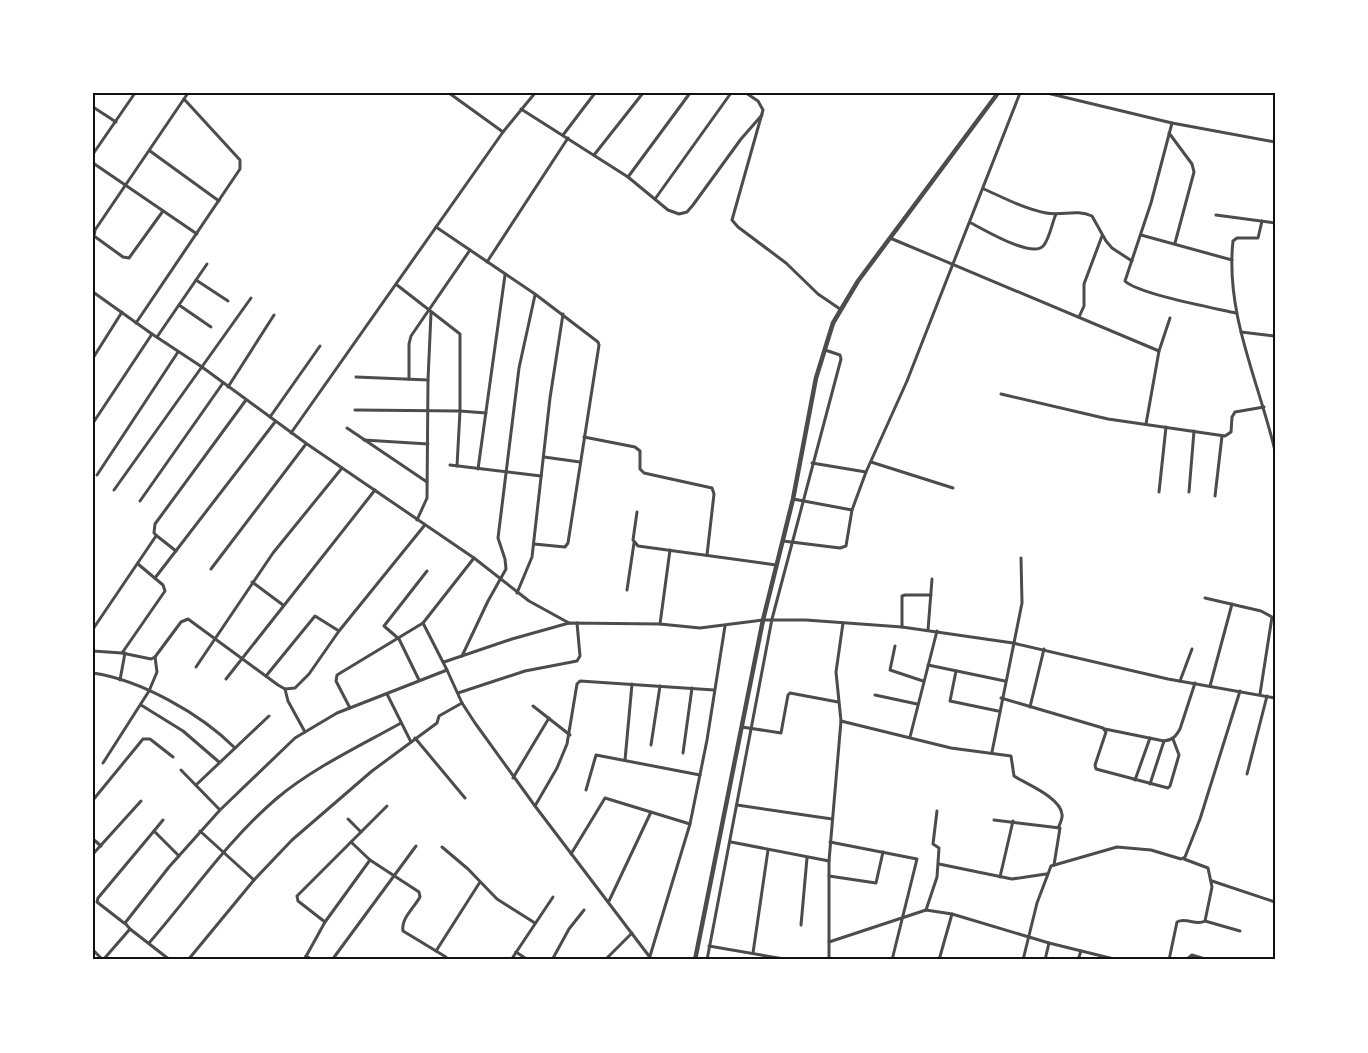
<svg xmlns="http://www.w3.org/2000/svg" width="1368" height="1053" font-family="'IBM Plex Sans',sans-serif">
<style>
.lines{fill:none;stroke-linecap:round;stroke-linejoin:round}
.minor{stroke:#4c4c4c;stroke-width:3}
.tertiary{stroke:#4c4c4c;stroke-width:4.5}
.neatline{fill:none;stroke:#111;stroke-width:2}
</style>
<rect width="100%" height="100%" fill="#fff"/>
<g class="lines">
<g class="minor">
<path d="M449,93L503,132"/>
<path d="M746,93L758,101L763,110L732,220L738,227L786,263L818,294L840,309"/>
<path d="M1047,93L1172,123L1275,142"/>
<path d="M93,107L116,122"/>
<path d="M521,109L628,177L668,210L679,214L687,212L693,205L741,139L762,115"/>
<path d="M1172,123L1151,203L1125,281C1138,294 1214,308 1236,313"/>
<path d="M1169,133L1192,164L1194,172L1175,243"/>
<path d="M563,135L595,93"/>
<path d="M150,151L219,201"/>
<path d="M93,154L135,93"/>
<path d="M594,155L643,93"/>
<path d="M93,163L197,234"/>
<path d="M628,177L690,93"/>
<path d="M984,189C1004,198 1025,209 1046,213C1063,216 1076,209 1092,216L1106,241L1112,248L1132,261"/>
<path d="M655,199L731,93"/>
<path d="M163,211L129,258L123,257L94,236L95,230L188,93"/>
<path d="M1216,215L1275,223"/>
<path d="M1262,221L1258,238H1237L1233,241C1225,314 1259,382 1275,451"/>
<path d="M971,223C983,229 1034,260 1044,245C1050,237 1052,223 1056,214"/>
<path d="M436,227L535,294L598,342L599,345L568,543L565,547L534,544"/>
<path d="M1141,235L1232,260"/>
<path d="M890,238L1159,351"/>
<path d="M487,262L568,138"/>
<path d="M196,280L228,301"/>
<path d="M397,285L460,334V411L457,466"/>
<path d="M93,292L152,334L202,367L307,444L474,558L529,601L569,623"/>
<path d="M179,305L211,327"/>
<path d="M1079,317L1084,306V284L1102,236"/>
<path d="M136,323L240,169V160L184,99"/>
<path d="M1241,332L1275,336"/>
<path d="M157,337L207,264"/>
<path d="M93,358L122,312"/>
<path d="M356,377L428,380"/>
<path d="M409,379V344L411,336L470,250"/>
<path d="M228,387L274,315"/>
<path d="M1001,394L1108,419L1225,436L1231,432L1232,417L1235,412L1264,407"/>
<path d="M355,410L460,411L486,413"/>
<path d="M270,417L320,346"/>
<path d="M93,423L152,334"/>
<path d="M1146,424L1159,351L1170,318"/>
<path d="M347,428L427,482"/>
<path d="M291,433L503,132L535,93"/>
<path d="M584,437L635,447L640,451V469L644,473L712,488L714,494L707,555"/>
<path d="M364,440L428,444"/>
<path d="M544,457L580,462"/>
<path d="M871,462L953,488"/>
<path d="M812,463L866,472"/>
<path d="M450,465L541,476"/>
<path d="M478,469L505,275"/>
<path d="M97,475L178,352"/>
<path d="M114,490L251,298"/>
<path d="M1159,492L1166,427"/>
<path d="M1189,492L1194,431"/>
<path d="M1215,496L1222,436"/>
<path d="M793,499L852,510"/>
<path d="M140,501L223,383"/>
<path d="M637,512L633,540L638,546L776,565"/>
<path d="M417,520L427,498L428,380L431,313"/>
<path d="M783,541L840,548L846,546L852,510L866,472L907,381L1020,93"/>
<path d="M176,551L157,536L154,533L155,524L246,400"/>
<path d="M211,569L306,444"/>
<path d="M155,578L275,422"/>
<path d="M252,582L283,605"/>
<path d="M627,590L634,543"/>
<path d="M517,593L532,557L550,398L563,314"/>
<path d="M1205,598L1261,611L1272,617L1260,694"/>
<path d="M660,624L670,550"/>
<path d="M902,627V596L905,595H931"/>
<path d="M93,629L156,536"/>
<path d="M928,630L932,579"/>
<path d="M895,646L890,670L923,681"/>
<path d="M93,651L122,653L151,659L155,657L181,622L188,619L278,685L285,689L295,688L309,674L339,631L424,526"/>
<path d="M122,653L165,591L163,585L138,564"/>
<path d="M462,656L488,601L506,569L505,559L498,538L519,368L535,295"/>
<path d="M444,662L512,639L569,623L660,624L700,628L763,620H806L902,627L1013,643L1168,679L1275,698"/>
<path d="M928,665L1005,681"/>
<path d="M196,667L273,553L342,468"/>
<path d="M447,670L462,703L475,723L535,806"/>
<path d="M956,671L950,701L998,711"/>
<path d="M93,673C141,680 201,714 235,748"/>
<path d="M266,676L315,616L339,631"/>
<path d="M226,679L375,490"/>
<path d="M120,680L125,653"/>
<path d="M419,680L399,639L384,626L427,571"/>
<path d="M1180,681L1192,649"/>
<path d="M1210,686L1232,604"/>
<path d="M285,689L288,701L305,732"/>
<path d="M458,693L525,671L577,661L580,656L577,623"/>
<path d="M387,694L411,742"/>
<path d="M875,695L917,704"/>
<path d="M1001,698L1103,728L1106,732L1095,765L1096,769L1168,788L1170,786L1179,755L1173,739"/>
<path d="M141,705L183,731L219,762"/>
<path d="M533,706L570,735"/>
<path d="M1030,707L1044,649"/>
<path d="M350,708L336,681L337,675L423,623"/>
<path d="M841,721L951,748L1011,756L1014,776C1026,784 1060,797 1062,814C1063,818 1060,824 1058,828"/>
<path d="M742,727L781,733L788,695L790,693L838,702"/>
<path d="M1105,729L1164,741C1173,740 1176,736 1180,729L1195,683"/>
<path d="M910,737L937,631"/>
<path d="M415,738L465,798"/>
<path d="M651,745L660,686"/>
<path d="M992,752L1022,603L1021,558"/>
<path d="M683,753L692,688"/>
<path d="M625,760L632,684"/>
<path d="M103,763L149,691L157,672L155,657"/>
<path d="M181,770L219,809"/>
<path d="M1247,774L1267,696"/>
<path d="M513,778L549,718"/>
<path d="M1135,780L1150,738"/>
<path d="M1150,784L1164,741"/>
<path d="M196,785L269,716"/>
<path d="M586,790L596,755L700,775"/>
<path d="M93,800L143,739H150L173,757"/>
<path d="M737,805L832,819"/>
<path d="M348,819L361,832"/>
<path d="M994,820L1060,828L1054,865"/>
<path d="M154,831L163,820"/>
<path d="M200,831L254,880"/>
<path d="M93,839L101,846"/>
<path d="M351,842L370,860L419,892L420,897C414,908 401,918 403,931L446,957"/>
<path d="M731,842L829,861"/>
<path d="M830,842L917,859L892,960"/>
<path d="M442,847L468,869L497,899L535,923"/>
<path d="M93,854L141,801"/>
<path d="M571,854L605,798L690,824"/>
<path d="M939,864L1012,879L1046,874"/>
<path d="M829,876L876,883L883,852"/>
<path d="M1000,877L1013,821"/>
<path d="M1212,881L1275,902"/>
<path d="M609,901L651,812"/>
<path d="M926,910L937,877L939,848L933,844L937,811"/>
<path d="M1205,921L1240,931"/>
<path d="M325,922L298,901L297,896L387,806"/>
<path d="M124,923L97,902L98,898L154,831L179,856"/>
<path d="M801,925L807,858"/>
<path d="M130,929L170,960"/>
<path d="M829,942L926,910L952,914L1049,943L1118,960"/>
<path d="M149,943C191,895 227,841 276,799C313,768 358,747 401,723"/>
<path d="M709,946L790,960"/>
<path d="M93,950L103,960"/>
<path d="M436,951L480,882"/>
<path d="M516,952L528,960"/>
<path d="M753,953L768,850"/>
<path d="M306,956L313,960"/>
<path d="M650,956L690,824L707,740L725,626"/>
<path d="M103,960L130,929L125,923L169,867L220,810L295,738L337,713L447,670L423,623L474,558"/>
<path d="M188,960L254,880L292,840L372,771L437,723L439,716L462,703"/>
<path d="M304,960L325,922L370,860"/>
<path d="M332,960L416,846"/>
<path d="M511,960L553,897"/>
<path d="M552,960L569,929L584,910"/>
<path d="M605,960L632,933"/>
<path d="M652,960L535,806L557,768L567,744L577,684L580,681L714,690"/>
<path d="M707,960L772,619L841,359L840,355L825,350"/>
<path d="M829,960V861L841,721L836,672L843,623"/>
<path d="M939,960L952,914"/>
<path d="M1023,960L1037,903L1051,866L1117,847L1151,850L1181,859L1185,857L1200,819L1240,691"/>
<path d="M1045,960L1049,943"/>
<path d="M1078,960L1081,951"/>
<path d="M1169,960L1177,922C1186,917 1196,926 1205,921L1212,887L1208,868L1184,859"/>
<path d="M1186,960L1192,955L1208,960"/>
</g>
<path class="tertiary" d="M695,960L763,620L793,499L816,378L833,323L858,281L998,93"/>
</g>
<rect width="1368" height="1053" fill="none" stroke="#ffffff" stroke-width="189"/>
<rect x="94" y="94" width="1180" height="864" class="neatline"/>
</svg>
